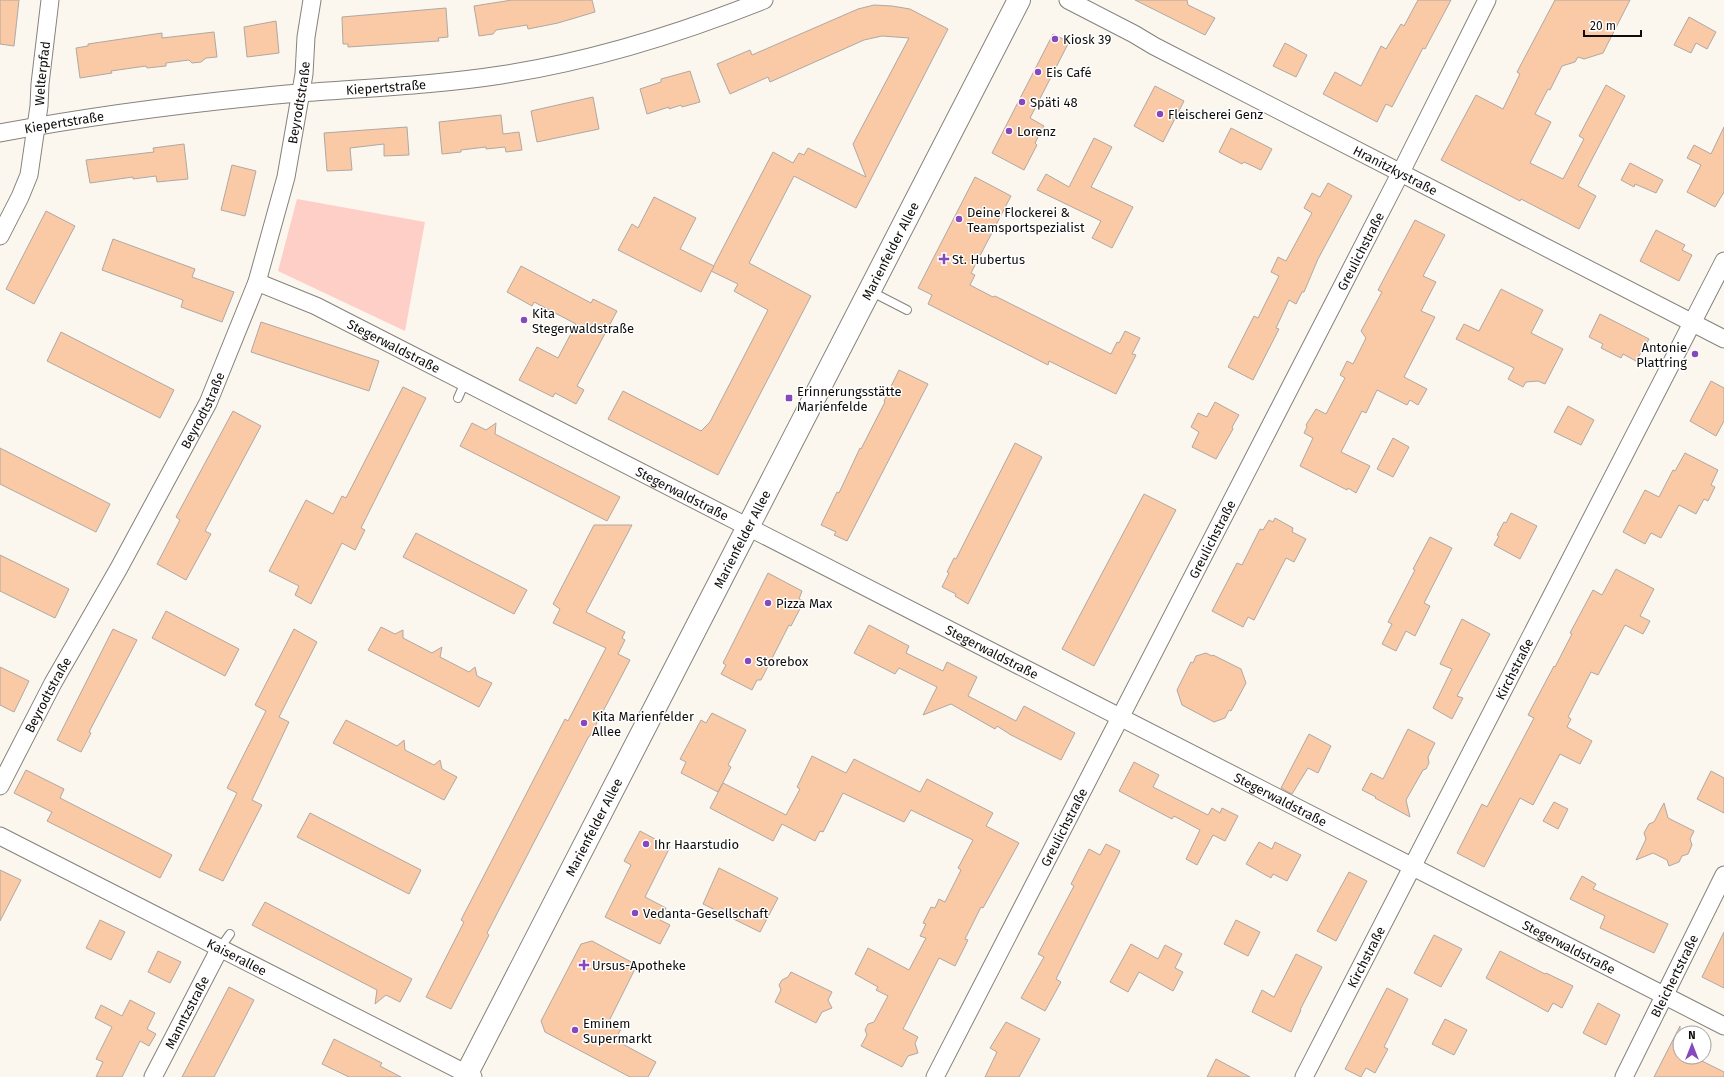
<svg xmlns="http://www.w3.org/2000/svg" width="1724" height="1077" font-family="'Fira Sans',sans-serif">
<style>
.green{fill:#fecfc6}
.building{fill:#fac9a5;stroke:#b0a8a3}
.lines{fill:none;stroke-linecap:round;stroke-linejoin:round}
.lane-casing{stroke:#86827b;stroke-width:10}
.street-casing{stroke:#86827b;stroke-width:19}
.primary-casing{stroke:#86827b;stroke-width:24}
.lane{stroke:#fff;stroke-width:8}
.street{stroke:#fff;stroke-width:17}
.primary{stroke:#fff;stroke-width:22}
.poi-dot{fill:#8848bd;stroke:#fff;stroke-width:1.5}
.labels{text-anchor:middle;stroke-width:3;stroke-linejoin:round;paint-order:stroke}
.poi-label{font-size:13px;fill:#100e0c;stroke:#fff;text-anchor:start}
.street-label{font-size:13px;fill:#100e0c;stroke:#fff}
</style>
<rect width="100%" height="100%" fill="#fbf7ef"/>
<path class="green" d="M297,199L425,222L405,331L278,271Z"/>
<g class="building">
<path d="M0,0H19L14,46L0,44Z"/>
<path d="M512,0H592L595,12L558,23L528,29L527,25L496,30L493,34L479,36L474,6Z"/>
<path d="M1135,0H1187L1188,5L1215,18L1205,35Z"/>
<path d="M1418,0H1451L1425,49L1423,48L1392,107L1386,104L1377,122L1323,94L1335,72L1361,86L1381,46L1386,49L1401,24L1404,26Z"/>
<path d="M1555,0H1630L1603,53L1584,59L1578,57L1575,62L1562,66L1550,90L1548,89L1535,114L1551,122L1530,163L1563,179L1584,139L1579,136L1606,85L1625,96L1578,186L1596,196L1579,229L1521,199L1520,201L1441,160L1476,95L1503,109L1520,74L1517,72Z"/>
<path d="M874,5L892,6L910,9L948,29L856,208L794,176L749,263L811,296L718,475L608,419L623,391L701,431L710,422L768,310L734,291L738,284L711,271L773,152L793,163L799,153L804,155L808,148L866,177L853,144L909,38L882,36L864,40L770,82L768,77L730,94L717,64L750,50L752,55L858,9Z"/>
<path d="M446,8L448,37L438,38L439,41L348,47V44H343L342,17Z"/>
<path d="M1689,17L1716,32L1707,49L1696,43L1691,53L1674,45Z"/>
<path d="M276,21L279,53L247,57L244,27Z"/>
<path d="M214,32L217,57L206,58L201,62L192,63L189,60L166,63V66L147,68L146,66L111,71L112,73L80,78L76,48L88,46V44L162,33V38Z"/>
<path d="M1053,34L1069,42L1030,118L1044,126L1035,143L1037,145L1024,170L992,153Z"/>
<path d="M1285,43L1307,55L1296,77L1273,66Z"/>
<path d="M690,71L700,102L682,107L681,105L669,109V107L647,114L640,89L661,82V79Z"/>
<path d="M1155,86L1184,101L1163,142L1134,126Z"/>
<path d="M593,97L599,129L537,142L531,111Z"/>
<path d="M501,115L503,134L519,132L522,150L506,152L505,147L486,149V147L461,150V152L442,154L439,122Z"/>
<path d="M407,127L409,155L384,156V144L350,148L352,170L327,171L324,133Z"/>
<path d="M1724,127V192L1715,207L1687,192L1701,165L1687,158L1694,145L1711,154Z"/>
<path d="M1231,128L1272,149L1261,170L1244,162L1242,164L1219,152Z"/>
<path d="M1094,138L1112,147L1091,187L1133,207L1112,248L1092,238L1101,221L1037,190L1046,174L1069,187Z"/>
<path d="M184,144L188,179L157,182L156,176L133,179V177L90,183L86,160L154,152L153,148Z"/>
<path d="M1630,163L1663,180L1656,193L1635,184L1634,187L1621,180Z"/>
<path d="M232,165L256,171L245,216L221,210Z"/>
<path d="M975,177L1011,196L971,273L975,275L970,285L993,297L995,296L1111,354L1117,342L1119,343L1125,331L1140,338L1132,354L1136,355L1116,394L1049,361L1048,365L928,304L932,295L918,288Z"/>
<path d="M1328,183L1352,196L1318,259L1304,292H1302L1296,304L1289,300L1276,328L1279,329L1253,380L1228,367L1254,316L1258,318L1279,276L1271,272L1278,257L1286,261L1312,213L1304,208L1312,193L1320,197Z"/>
<path d="M654,197L696,218L680,249L714,266L701,292L618,250L632,224L638,228Z"/>
<path d="M46,211L75,226L34,304L6,289Z"/>
<path d="M1415,220L1445,235L1423,276L1436,282L1421,311L1435,317L1404,377L1427,389L1418,405L1410,400L1407,405L1377,390L1366,413L1362,411L1341,452L1370,466L1356,493L1348,488L1347,490L1300,466L1313,438L1304,433L1307,427L1306,425L1316,409L1326,414L1345,378L1340,375L1347,361L1353,364L1366,338L1361,331L1382,292L1378,290Z"/>
<path d="M1656,230L1685,245L1682,250L1692,255L1679,281L1640,261Z"/>
<path d="M113,239L195,269L192,277L234,292L222,322L181,307L183,300L102,270Z"/>
<path d="M521,266L591,303L593,299L617,311L577,386L584,390L576,404L555,393L553,397L519,380L537,347L558,358L576,324L534,302L532,306L507,292Z"/>
<path d="M1501,289L1543,310L1531,333L1563,349L1545,384L1538,381L1526,382L1523,387L1508,379L1514,368L1456,339L1464,324L1479,331Z"/>
<path d="M1600,314L1649,339L1636,361L1623,354L1621,358L1601,348L1603,344L1589,337Z"/>
<path d="M261,322L379,361L369,391L251,352Z"/>
<path d="M61,332L174,390L160,418L47,361Z"/>
<path d="M899,370L928,384L847,541L834,535L836,532L821,525L837,492L839,493L860,448L861,449L885,402L884,401Z"/>
<path d="M1711,381L1724,388V421L1716,436L1690,421Z"/>
<path d="M403,387L426,398L361,528L365,530L355,550L342,543L311,604L295,595L299,586L269,571L306,500L333,514L342,496L346,498Z"/>
<path d="M1215,402L1239,415L1232,427L1233,429L1216,459L1192,447L1199,432L1191,427L1198,413L1207,417Z"/>
<path d="M1568,406L1594,420L1581,445L1554,432Z"/>
<path d="M233,411L261,426L205,531L211,534L186,580L157,564L180,520L176,517Z"/>
<path d="M472,423L486,430L496,423L495,434L620,497L607,521L460,446Z"/>
<path d="M1393,438L1409,447L1393,477L1377,469Z"/>
<path d="M1015,443L1042,457L968,604L955,596L956,594L942,587L949,573L947,572L954,558L956,559Z"/>
<path d="M0,448L110,504L96,532L0,484Z"/>
<path d="M1685,453L1718,470L1711,485L1715,487L1708,501L1704,499L1696,514L1679,505L1661,538L1651,533L1645,544L1623,532L1645,490L1659,497L1673,470L1675,471Z"/>
<path d="M1144,494L1176,510L1094,666L1062,649Z"/>
<path d="M1511,513L1537,526L1520,559L1494,545L1499,536L1497,535L1504,522L1506,523Z"/>
<path d="M1275,518L1293,528L1292,532L1306,539L1294,562L1286,558L1254,620L1248,617L1243,627L1212,611L1237,563L1242,565L1260,529L1263,530L1269,520L1273,522Z"/>
<path d="M594,525H632L586,612L625,632L622,638L625,640L618,654L630,660L590,736H589L487,933L489,935L451,1009L426,997L464,922L461,920L565,719L568,721L606,648L553,623L560,609L553,604Z"/>
<path d="M416,533L527,590L514,614L403,557Z"/>
<path d="M1430,537L1452,548L1424,603L1430,606L1415,636L1406,631L1396,651L1382,644L1392,624L1388,622L1415,570L1413,569Z"/>
<path d="M0,555L69,589L55,618L0,591Z"/>
<path d="M1616,569L1654,589L1640,616L1650,621L1643,634L1625,625L1598,675L1591,672L1568,717L1571,719L1567,727L1592,741L1580,764L1560,754L1533,805L1520,798L1484,867L1457,853L1482,804L1487,807L1534,718L1528,715L1554,666L1555,667L1572,634L1570,633L1593,590L1602,595Z"/>
<path d="M768,573L802,591L799,599L804,601L791,626L789,625L761,680H757L752,690L721,674L726,665L723,663Z"/>
<path d="M166,611L239,649L225,676L152,638Z"/>
<path d="M1462,619L1490,634L1457,696L1463,698L1452,719L1433,708L1452,669L1440,664Z"/>
<path d="M869,625L909,646L906,653L943,671L947,662L977,677L968,696L999,712L1016,721L1024,706L1075,733L1061,760L1011,735L997,726L995,729L951,704L923,715L937,687L899,668L895,674L854,653Z"/>
<path d="M381,627L395,634L403,630V638L432,653L442,647L440,657L469,672L475,667L477,676L492,683L479,707L368,650Z"/>
<path d="M113,629L137,640L89,732L91,733L81,752L57,740Z"/>
<path d="M294,629L317,642L279,717L289,722L252,800L262,805L223,881L199,870L237,793L227,788L266,711L255,705Z"/>
<path d="M1206,653L1212,656L1213,655L1241,669L1246,683L1231,711L1229,710L1225,718L1214,722L1182,705L1177,690L1191,662L1193,663L1196,656Z"/>
<path d="M0,667L29,681L14,712L0,705Z"/>
<path d="M712,713L746,730L728,765L731,767L718,792L681,773L686,762L680,759L701,720L706,723Z"/>
<path d="M346,720L397,746L404,740L405,750L434,765L440,760L442,769L457,777L444,800L333,743Z"/>
<path d="M1408,729L1435,743L1428,757L1429,763L1426,769L1423,770L1406,800L1410,817L1375,798L1376,797L1362,790L1371,773L1383,779Z"/>
<path d="M1309,734L1331,746L1318,773L1308,768L1292,794L1281,788Z"/>
<path d="M812,756L846,773L854,759L920,792L927,779L993,813L986,826L1019,843L983,908L981,907L965,939L968,940L955,966L939,958L903,1029L918,1037L915,1043L918,1053L908,1056L902,1067L861,1046L867,1035L865,1030L868,1024L874,1022L888,996L876,990L878,987L855,974L868,948L909,970L926,938L920,936L926,924L923,923L931,907L935,908L939,899L945,902L961,870L958,868L973,840L911,810L904,822L843,793L823,832L820,831L815,841L782,824L773,841L710,808L723,783L786,815L800,789L797,787Z"/>
<path d="M1134,762L1159,775L1153,787L1208,815L1212,808L1220,813L1222,808L1238,816L1225,841L1213,835L1197,865L1186,859L1200,830L1174,816L1172,819L1119,791Z"/>
<path d="M26,770L64,789L60,798L172,855L160,878L47,821L52,812L14,793Z"/>
<path d="M1711,771L1724,778V813L1697,799Z"/>
<path d="M1554,802L1568,809L1558,829L1543,821Z"/>
<path d="M1664,803L1668,818L1694,831L1690,839L1692,845L1688,854L1682,856L1679,862L1669,866L1667,860L1653,853L1636,860L1646,839L1644,833L1649,824L1654,822Z"/>
<path d="M310,813L421,870L409,894L297,837Z"/>
<path d="M640,831L670,847L645,897L666,908L660,920L670,925L660,944L605,917L631,865L624,861Z"/>
<path d="M1259,842L1272,849L1275,842L1301,855L1287,881L1273,874L1271,878L1246,864Z"/>
<path d="M1106,844L1120,851L1056,979L1061,982L1045,1011L1021,998L1044,957L1038,954L1074,886L1071,884L1089,849L1100,855Z"/>
<path d="M719,868L778,898L760,932L703,904Z"/>
<path d="M0,870L21,880L0,921Z"/>
<path d="M1349,872L1367,881L1336,941L1317,931Z"/>
<path d="M1582,876L1596,884L1593,889L1668,924L1654,953L1600,928L1605,916L1570,899Z"/>
<path d="M265,902L412,979L400,1002L386,995L375,1004L377,990L252,925Z"/>
<path d="M100,920L125,932L111,960L86,948Z"/>
<path d="M1236,920L1260,932L1248,956L1224,944Z"/>
<path d="M1724,932V988L1702,977Z"/>
<path d="M1434,935L1462,949L1441,987L1414,973Z"/>
<path d="M592,941L637,965L608,1023L621,1029L615,1040L656,1062L648,1077H630L545,1032L541,1021L581,944Z"/>
<path d="M1131,944L1158,959L1165,945L1182,954L1175,968L1183,972L1173,991L1139,972L1128,992L1110,982Z"/>
<path d="M158,951L181,962L170,983L148,972Z"/>
<path d="M1500,951L1545,974L1546,973L1573,986L1562,1008L1553,1003L1548,1012L1486,978Z"/>
<path d="M1296,954L1322,967L1300,1010H1301L1291,1032L1252,1012L1262,990L1274,997Z"/>
<path d="M791,972L832,992L828,1000L832,1008L822,1012L816,1023L775,1002L781,990L779,985L782,980L788,977Z"/>
<path d="M229,987L254,1000L214,1077H182Z"/>
<path d="M1387,988L1408,999L1384,1047L1388,1049L1375,1073L1366,1068L1361,1077L1345,1069Z"/>
<path d="M130,1000L155,1013L147,1029L156,1034L149,1046L140,1041L122,1077H96L103,1062L96,1059L112,1027L95,1018L101,1005L122,1016Z"/>
<path d="M1598,1003L1620,1015L1606,1045L1583,1033Z"/>
<path d="M1445,1019L1467,1030L1454,1055L1432,1044Z"/>
<path d="M1006,1022L1040,1039L1019,1077H985L997,1052L990,1048Z"/>
<path d="M1680,1026V1057H1694L1724,1072V1077H1654Z"/>
<path d="M334,1039L382,1063L380,1066L401,1077H349L322,1064Z"/>
<path d="M1216,1059L1250,1077H1207Z"/>
</g>
<g class="lines">
<g class="lane-casing">
<g id="lane">
<path d="M870,291L907,310"/>
<path d="M458,398L465,382"/>
<path d="M220,948L230,934"/>
</g>
</g>
<g class="street-casing">
<g id="street">
<path id="s1" d="M1068,0L1134,34L1154,46L1724,339"/>
<path id="s2" d="M0,133C95,115 190,103 287,94C358,88 430,86 501,75C592,61 679,34 764,0"/>
<path id="s3" d="M0,236L20,197L29,175L39,106L40,84L50,0"/>
<path id="s4" d="M257,282L316,306L1724,1026"/>
<path id="s5" d="M0,786L53,683L119,568L208,403L257,282L286,177L304,74L306,37L312,0"/>
<path id="s6" d="M0,836L473,1077"/>
<path id="s7" d="M153,1077L220,948"/>
<path id="s8" d="M935,1077L1400,174L1487,0"/>
<path id="s9" d="M1304,1077L1724,261"/>
<path id="s10" d="M1624,1077L1724,875"/>
</g>
</g>
<g class="primary-casing">
<g id="primary">
<path id="s11" d="M465,1077L1019,0"/>
</g>
</g>
<use href="#lane" class="lane"/>
<use href="#street" class="street"/>
<use href="#primary" class="primary"/>
</g>
<g class="poi-dot">
<circle cx="1055" cy="39" r="4"/>
<circle cx="1038" cy="72" r="4"/>
<circle cx="1022" cy="102" r="4"/>
<circle cx="1160" cy="114" r="4"/>
<circle cx="1009" cy="131" r="4"/>
<circle cx="959" cy="219" r="4"/>
<path d="M942 253h4v4h4v4h-4v4h-4v-4h-4v-4h4z"/>
<circle cx="524" cy="320" r="4"/>
<circle cx="1695" cy="354" r="4"/>
<rect x="785" y="394" width="8" height="8" rx="2"/>
<circle cx="768" cy="603" r="4"/>
<circle cx="748" cy="661" r="4"/>
<circle cx="584" cy="723" r="4"/>
<circle cx="646" cy="844" r="4"/>
<circle cx="635" cy="913" r="4"/>
<path d="M582 959h4v4h4v4h-4v4h-4v-4h-4v-4h4z"/>
<circle cx="575" cy="1030" r="4"/>
</g>
<g class="labels">
<g class="poi-label">
<text x="1063" y="44">Kiosk 39</text>
<text x="1046" y="77">Eis Café</text>
<text x="1030" y="107">Späti 48</text>
<text x="1168" y="119">Fleischerei Genz</text>
<text x="1017" y="136">Lorenz</text>
<text x="967" y="217">Deine Flockerei &amp;<tspan x="967" dy="15">Teamsportspezialist</tspan></text>
<text x="952" y="264">St. Hubertus</text>
<text x="532" y="318">Kita<tspan x="532" dy="15">Stegerwaldstraße</tspan></text>
<text x="1687" y="352" text-anchor="end">Antonie<tspan x="1687" dy="15">Plattring</tspan></text>
<text x="797" y="396">Erinnerungsstätte<tspan x="797" dy="15">Marienfelde</tspan></text>
<text x="776" y="608">Pizza Max</text>
<text x="756" y="666">Storebox</text>
<text x="592" y="721">Kita Marienfelder<tspan x="592" dy="15">Allee</tspan></text>
<text x="654" y="849">Ihr Haarstudio</text>
<text x="643" y="918">Vedanta-Gesellschaft</text>
<text x="592" y="970">Ursus-Apotheke</text>
<text x="583" y="1028">Eminem<tspan x="583" dy="15">Supermarkt</tspan></text>
</g>
<g class="street-label">
<text dy="5" stroke="none"><textPath href="#s3" startOffset="170">Welterpfad</textPath></text>
<text dy="5" stroke="none"><textPath href="#s2" startOffset="389">Kiepertstraße</textPath></text>
<text dy="5" stroke="none"><textPath href="#s5" startOffset="751">Beyrodtstraße</textPath></text>
<text dy="5" stroke="none"><textPath href="#s2" startOffset="65">Kiepertstraße</textPath></text>
<text dy="5" stroke="none"><textPath href="#s1" startOffset="369">Hranitzkystraße</textPath></text>
<text dy="5" stroke="none"><textPath href="#s11" startOffset="929">Marienfelder Allee</textPath></text>
<text dy="5" stroke="none"><textPath href="#s8" startOffset="929">Greulichstraße</textPath></text>
<text dy="5" stroke="none"><textPath href="#s4" startOffset="151">Stegerwaldstraße</textPath></text>
<text dy="5" stroke="none"><textPath href="#s5" startOffset="427">Beyrodtstraße</textPath></text>
<text dy="5" stroke="none"><textPath href="#s4" startOffset="475">Stegerwaldstraße</textPath></text>
<text dy="5" stroke="none"><textPath href="#s11" startOffset="605">Marienfelder Allee</textPath></text>
<text dy="5" stroke="none"><textPath href="#s8" startOffset="605">Greulichstraße</textPath></text>
<text dy="5" stroke="none"><textPath href="#s4" startOffset="823">Stegerwaldstraße</textPath></text>
<text dy="5" stroke="none"><textPath href="#s9" startOffset="459">Kirchstraße</textPath></text>
<text dy="5" stroke="none"><textPath href="#s5" startOffset="103">Beyrodtstraße</textPath></text>
<text dy="5" stroke="none"><textPath href="#s4" startOffset="1147">Stegerwaldstraße</textPath></text>
<text dy="5" stroke="none"><textPath href="#s11" startOffset="281">Marienfelder Allee</textPath></text>
<text dy="5" stroke="none"><textPath href="#s8" startOffset="281">Greulichstraße</textPath></text>
<text dy="5" stroke="none"><textPath href="#s4" startOffset="1471">Stegerwaldstraße</textPath></text>
<text dy="5" stroke="none"><textPath href="#s6" startOffset="266">Kaiserallee</textPath></text>
<text dy="5" stroke="none"><textPath href="#s9" startOffset="135">Kirchstraße</textPath></text>
<text dy="5" stroke="none"><textPath href="#s10" startOffset="113">Bleichertstraße</textPath></text>
<text dy="5" stroke="none"><textPath href="#s7" startOffset="73">Manntzstraße</textPath></text>
</g>
</g>
<g transform="translate(1692 1045)"><circle r="19" fill="#ffffff" stroke="#9f9f9e"/>
<path d="M0-3L7 15L0 10L-7 15Z" fill="#8848bd"/>
<text y="-6" font-size="11" font-weight="bold" text-anchor="middle" fill="#100e0c">N</text>
</g>
<path d="M1584 30v6h57v-6" fill="none" stroke="#100e0c" stroke-width="2"/>
<text x="1590" y="30" font-size="12" fill="#100e0c" stroke="#ffffff" stroke-width="3" paint-order="stroke">20 m</text>
</svg>
